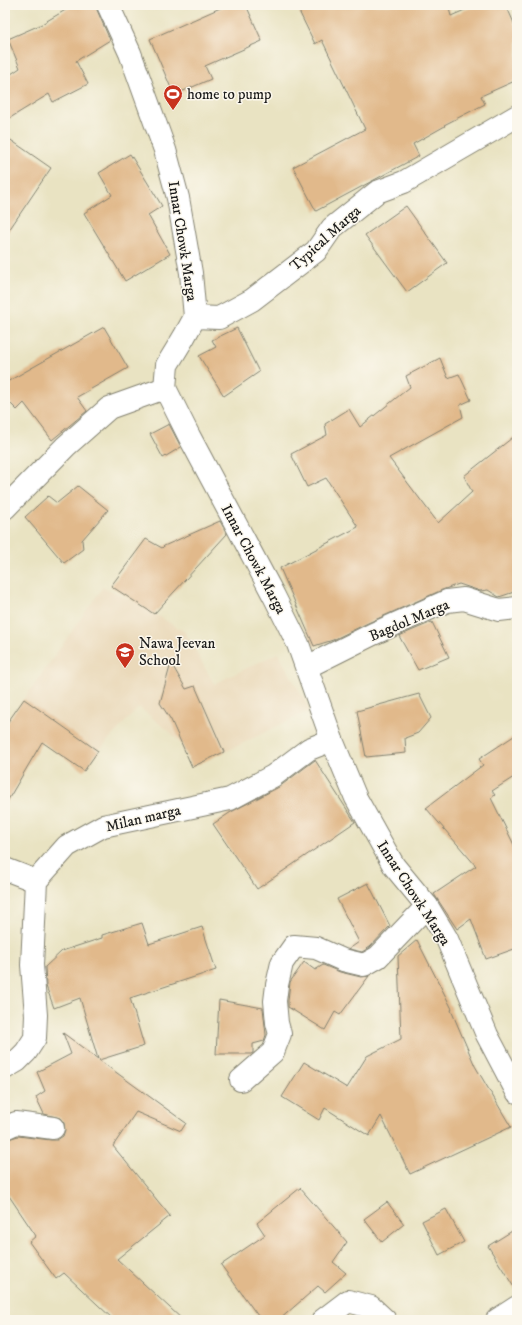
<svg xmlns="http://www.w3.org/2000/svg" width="522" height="1325" font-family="'IM FELL DW Pica',serif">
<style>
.built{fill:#ead9ba}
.building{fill:#e1b98b}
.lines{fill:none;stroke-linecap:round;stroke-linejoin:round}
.minor-casing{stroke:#82806f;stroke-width:24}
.minor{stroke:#fff;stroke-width:22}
.labels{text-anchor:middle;stroke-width:3;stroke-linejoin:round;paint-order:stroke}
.poi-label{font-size:15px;fill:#1c1c1c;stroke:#fbf7ec;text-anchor:start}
.street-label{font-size:15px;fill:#1c1c1c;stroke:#fbf7ec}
</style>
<rect width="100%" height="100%" fill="#fbf7ec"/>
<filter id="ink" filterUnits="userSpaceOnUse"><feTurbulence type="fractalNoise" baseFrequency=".025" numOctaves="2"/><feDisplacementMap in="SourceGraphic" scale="8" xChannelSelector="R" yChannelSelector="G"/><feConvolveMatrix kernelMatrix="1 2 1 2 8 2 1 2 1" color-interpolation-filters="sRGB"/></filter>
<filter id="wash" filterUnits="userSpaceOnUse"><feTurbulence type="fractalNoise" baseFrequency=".012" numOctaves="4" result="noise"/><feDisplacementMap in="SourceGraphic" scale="16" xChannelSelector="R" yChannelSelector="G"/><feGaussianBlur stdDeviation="0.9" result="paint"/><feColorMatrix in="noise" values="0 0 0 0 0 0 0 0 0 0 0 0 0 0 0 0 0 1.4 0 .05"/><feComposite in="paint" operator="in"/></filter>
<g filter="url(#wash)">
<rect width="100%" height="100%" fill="#e9e3c2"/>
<path class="built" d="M103,587L131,600L185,632L214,684L278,653L310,710L231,749L192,767L181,744L171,733L139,707L98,751L84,771L10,719Z"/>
<g id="blocks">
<g class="building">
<path d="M74,5H96L97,10L110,40L76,61L88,84L53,102L49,94L5,121V78L20,68L8,39L40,25Z"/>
<path d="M227,5H246L262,41L205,66L211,79L174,95L150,39Z"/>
<path d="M296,5H448L451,16L476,5H506L517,30V80L481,96L485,104L444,125L445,126L413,144L419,156L316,211L293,167L365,129L322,40L315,44Z"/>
<path d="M5,136L51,168L5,236Z"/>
<path d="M130,154L162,206L148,215L170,254L125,281L84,213L112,195L99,173Z"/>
<path d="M406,206L447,263L407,292L365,235Z"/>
<path d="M104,327L128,368L77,397L87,411L52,440L24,403L17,410L5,398V383Z"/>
<path d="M237,328L259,372L224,396L199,356L216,347L212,340Z"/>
<path d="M440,358L448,378L459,374L471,400L460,405L463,417L389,458L438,523L472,492L464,476L517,434V591L499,597L488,590L480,591L459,584L442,590L368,623L333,640L314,646L280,568L358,527L326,478L307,487L291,454L327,435L325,424L349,409L360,427L410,387L406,376Z"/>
<path d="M169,424L181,447L163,458L150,434Z"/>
<path d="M78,486L108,510L82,540L83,549L64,563L25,517L48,496L57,503Z"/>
<path d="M220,521L227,534L154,614L111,586L146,539L162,548L164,546Z"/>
<path d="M432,622L449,657L418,670L399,636Z"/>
<path d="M171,663L186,689L195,686L224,752L192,767L171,720L160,703Z"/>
<path d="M419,694L431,718L418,733L405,738L406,753L366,757L357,711Z"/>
<path d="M24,699L98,751L84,771L42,742L5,805V726Z"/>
<path d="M517,734V775L492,791L495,795L491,798L517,851V948L486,959L471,919L457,929L434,894L476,866L426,808L483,765L479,759Z"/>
<path d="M315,760L355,822L257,889L213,824L231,812L279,787Z"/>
<path d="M368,883L390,926L370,947L362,952L349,949L359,942L337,899Z"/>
<path d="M142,923L149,944L202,927L216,970L130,998L144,1046L99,1060L186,1123L181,1131L136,1112L113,1146L170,1216L117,1259L183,1320H114L64,1273L56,1279L29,1242L36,1236L5,1190V1140L18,1136L51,1140H57L63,1136L65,1130L64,1123L60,1118L44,1114L36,1097L45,1091L37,1072L71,1054L63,1033L98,1059L80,998L54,1008L46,986L45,967L62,951L102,938V935Z"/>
<path d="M417,940L452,1009L451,1010L475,1066L511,1127L410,1174L381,1116L369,1136L325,1108L319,1120L282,1097L304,1062L347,1088L367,1056L401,1039L398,956Z"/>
<path d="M304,962L315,970L323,965L340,972L361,977L369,976L340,1015L335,1012L325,1030L288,1007V1001L290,982Z"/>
<path d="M219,1000L263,1008L266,1035L264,1041L253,1044V1053L251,1054H216Z"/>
<path d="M300,1188L347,1242L333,1262L346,1273L325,1292L318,1286L279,1320H261L221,1265L265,1235L257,1223Z"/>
<path d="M387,1202L404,1224L382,1242L364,1219Z"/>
<path d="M446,1209L464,1242L439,1255L422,1221Z"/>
<path d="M517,1228V1292L488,1246Z"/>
</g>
</g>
</g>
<g filter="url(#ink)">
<use href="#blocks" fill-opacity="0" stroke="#82806f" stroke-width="1"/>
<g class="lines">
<g class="minor-casing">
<g id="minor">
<path d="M108,5L130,53L165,150L178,198L191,273L195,317L184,337L167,365L165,388L189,436L274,596L298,644L332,740L356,798L394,866L427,906L447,939L487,1035L517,1092"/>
<path d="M195,317L219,318L252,300L316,251L332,228L377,192L404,182L517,116"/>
<path d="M5,508L66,446L109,408L165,388"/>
<path d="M307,667L373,634L447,601L464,599L499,610L517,608"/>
<path d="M5,869L36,881"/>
<path d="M5,1068L17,1061L26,1052L35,1038L36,1015L32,965L36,881L67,846L103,826L230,799L273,776L309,749L332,740"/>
<path d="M241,1080L273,1052L280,1034L277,1023L275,1001L277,985L282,963L294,946L316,948L343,960L364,965L378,957L427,906"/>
<path d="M5,1128L16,1123L53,1128"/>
<path d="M323,1320L348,1301L371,1307L385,1320"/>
<path d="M497,1320L517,1307"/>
</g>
</g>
<use href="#minor" class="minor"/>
</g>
</g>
<defs>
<g id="stadium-pin" transform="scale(1)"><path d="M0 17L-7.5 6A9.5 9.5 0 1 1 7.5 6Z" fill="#c8321e" stroke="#fbf7ec"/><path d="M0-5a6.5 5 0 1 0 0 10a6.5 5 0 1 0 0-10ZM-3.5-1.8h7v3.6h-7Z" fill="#fff"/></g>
<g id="school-pin" transform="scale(1)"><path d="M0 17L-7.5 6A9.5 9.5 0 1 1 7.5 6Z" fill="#c8321e" stroke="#fbf7ec"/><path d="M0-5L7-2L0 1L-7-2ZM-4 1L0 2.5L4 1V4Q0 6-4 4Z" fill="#fff"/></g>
</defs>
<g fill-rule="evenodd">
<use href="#stadium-pin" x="173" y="94"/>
<use href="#school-pin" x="125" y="652"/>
</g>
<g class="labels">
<g class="poi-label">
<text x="187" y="99">home to pump</text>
<text x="139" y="648">Nawa Jeevan<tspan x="139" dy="17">School</tspan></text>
</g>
<g class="street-label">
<text transform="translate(325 238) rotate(-42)" y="5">Typical Marga</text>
<text transform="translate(183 241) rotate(81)" y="5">Innar Chowk Marga</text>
<text transform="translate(254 559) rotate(62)" y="5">Innar Chowk Marga</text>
<text transform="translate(409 620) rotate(-23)" y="5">Bagdol Marga</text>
<text transform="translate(143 818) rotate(-13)" y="5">Milan marga</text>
<text transform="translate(414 893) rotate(57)" y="5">Innar Chowk Marga</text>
</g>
</g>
<rect width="522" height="1325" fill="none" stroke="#fbf7ec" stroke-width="20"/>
</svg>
